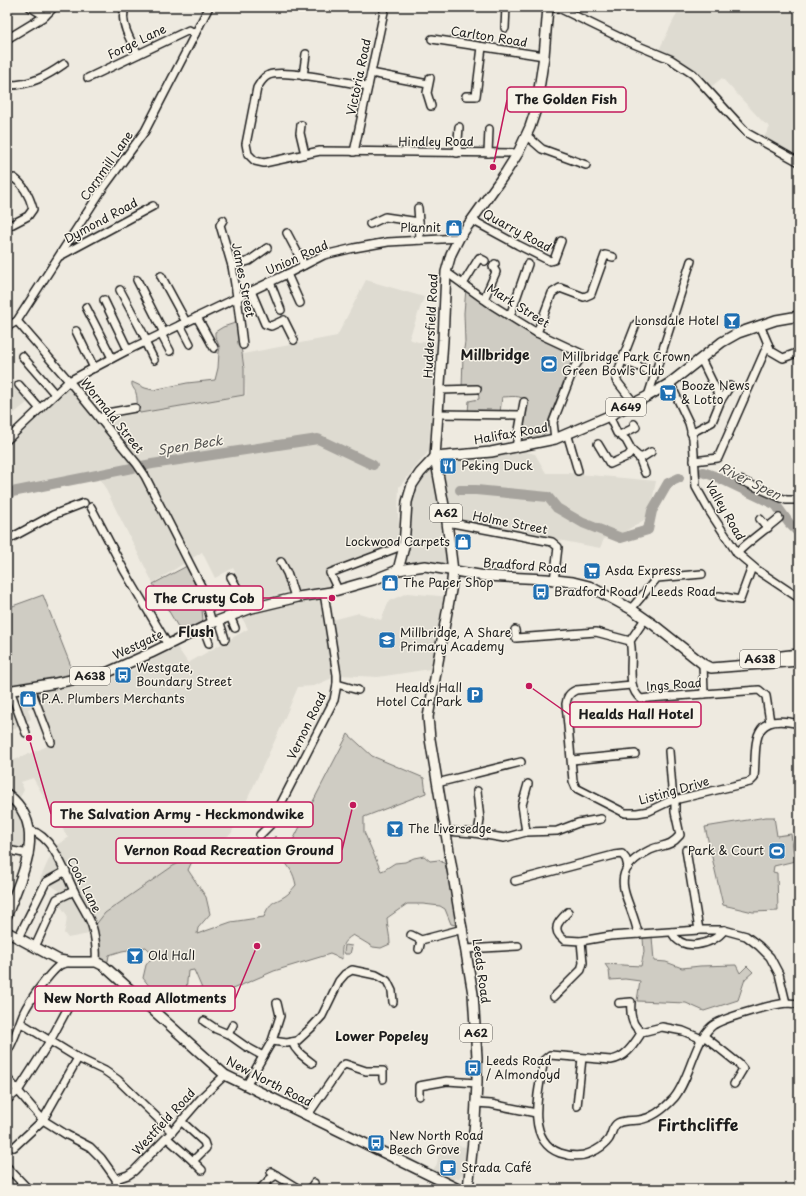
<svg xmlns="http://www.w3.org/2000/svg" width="806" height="1196" font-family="'Playpen Sans',sans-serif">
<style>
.built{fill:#dedbd1}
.green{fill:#cfccc3;stroke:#767470}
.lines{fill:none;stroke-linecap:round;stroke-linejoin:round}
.river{stroke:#a6a39d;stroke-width:10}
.minor-casing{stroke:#1c1c1c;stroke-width:10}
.major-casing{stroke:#1c1c1c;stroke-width:12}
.minor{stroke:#f7f3e8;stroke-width:7}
.major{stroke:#f7f3e8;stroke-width:9}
.labels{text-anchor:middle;stroke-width:3;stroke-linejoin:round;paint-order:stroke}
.shield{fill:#f7f3e8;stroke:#5e5c59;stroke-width:1}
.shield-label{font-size:11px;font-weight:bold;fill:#1c1c1c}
.street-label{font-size:12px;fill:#1c1c1c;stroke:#f7f3e8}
.poi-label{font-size:12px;fill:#1c1c1c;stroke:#f7f3e8;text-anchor:start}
.water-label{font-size:13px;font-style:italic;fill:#535250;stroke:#f7f3e8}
.neighbourhood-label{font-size:13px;font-weight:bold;fill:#1c1c1c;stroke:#f7f3e8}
.quarter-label{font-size:14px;font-weight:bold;fill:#1c1c1c;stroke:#f7f3e8}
.district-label{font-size:16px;font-weight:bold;fill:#1c1c1c;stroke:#f7f3e8}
.leader{fill:none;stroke:#c2185b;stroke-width:1.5}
.callout-dot{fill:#c2185b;stroke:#f7f3e8;stroke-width:1.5}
.callout{fill:#f7f3e8;stroke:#c2185b;stroke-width:1.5}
.callout-label{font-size:13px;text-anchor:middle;font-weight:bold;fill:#1c1c1c}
</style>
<rect width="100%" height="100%" fill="#eeeae0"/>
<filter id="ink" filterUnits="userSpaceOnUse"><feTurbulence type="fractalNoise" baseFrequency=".025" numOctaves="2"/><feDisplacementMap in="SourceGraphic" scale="8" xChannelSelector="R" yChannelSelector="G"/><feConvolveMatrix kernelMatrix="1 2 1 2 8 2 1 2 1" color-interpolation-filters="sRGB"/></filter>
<g filter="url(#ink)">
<g class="built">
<path d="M680,7H799V160L763,139L770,127L763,122L722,78L712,86L693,68L659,50Z"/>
<path d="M366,280L424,297L409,339L418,342L435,341L429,451L399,487L398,513L400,543L328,569L333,585L286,592L250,602L233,568L215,578L202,552L153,583L97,472L61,478L25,485L7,491V447L69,387L101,425L108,418L246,395L243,354L337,336Z"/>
<path d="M7,372L28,402L7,419Z"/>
<path d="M527,452L535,454L546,473H568L656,481L649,517L619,535L604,539L600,548L450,519L441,460Z"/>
<path d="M431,463L433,468L447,564L406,561L409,524L414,485Z"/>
<path d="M407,593L450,597L437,668L378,677L339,675L314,686L298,687L276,738L231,834L211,847L173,866L105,913L89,934L68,938L64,933L66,925L67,915L59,904L60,891L40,879L55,846L68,838L33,778L21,782L24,790L17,803L26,816L25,849L7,844V750L12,761L55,743L37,692L52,688L112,678L131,671L177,647L188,663L248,629L241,616L275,604L323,595L329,621L359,613L381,620L389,601Z"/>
<path d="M29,690L35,706L28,709L31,719L7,733V691Z"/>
<path d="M443,1145L469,1147L466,1170L459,1178L452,1179L433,1170L437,1164L438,1157Z"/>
</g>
<g class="green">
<path d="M466,288L575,352L549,419C549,438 534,442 518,446L526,402C522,394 510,397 502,397L500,412H468L469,401L479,399L478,388L462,389L463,355L465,342L464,313Z"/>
<path d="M238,322L244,369V395L140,413C136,406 138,400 136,393C135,389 131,387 132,382L145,388L153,390L187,383L215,380L218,368L219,352L220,348L215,336V332L223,327Z"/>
<path d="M187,566L201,599L203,620L199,624L181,632L153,584Z"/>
<path d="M43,595L74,674L7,687V608Z"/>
<path d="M348,734L372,756L424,778L426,793L364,817V832L381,871L384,870L395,863L405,862L414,858L424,856L430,861L439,860L445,864L454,896L459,921L456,925L451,924L445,909L440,906L423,904H407L387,918C387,927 390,935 390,944L381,948L373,947L353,935C342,942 341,946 342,959L330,954L274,971L207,1000L194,970L188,971L185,1001L182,1006H172L150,987L143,978L146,965L157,951L151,952L146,947L122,951L109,955L108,961L104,963L99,954L94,927L105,913L173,866L195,855L188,870L206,897L210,914L198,928L197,934L231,922L264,917C270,898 279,903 290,892C292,890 294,887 296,885C293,871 290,869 282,858C279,853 276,846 272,841L275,836L280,841L291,844Z"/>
<path d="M766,817H774L777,836L791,834L795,861L774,866L773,872L777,873L778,911L753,912L723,905L705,827Z"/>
<path d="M652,937L654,961L666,962L682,968L700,966L736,965L740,973L747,966L753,972L745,979L738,1000L704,1011L686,1003L637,1001L640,981L625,979L610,980L609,970L605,964L641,966L644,952L643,938Z"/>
<path d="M345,945L352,946L350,954H345L344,952Z"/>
</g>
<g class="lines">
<g class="river">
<path d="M703,472L717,477L776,505L789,523L799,533"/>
<path d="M460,490H476L548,497L557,508L583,523L621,538L648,530L652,511L668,483L679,478"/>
<path d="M7,493L152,464L318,439L373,465"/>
</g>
<g class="minor-casing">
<g id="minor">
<path d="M30,7L45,16"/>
<path d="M126,7C118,20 131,42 138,54"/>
<path d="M549,7L561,9L629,42L670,59L693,74L747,133L799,162"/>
<path d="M505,28L506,7"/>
<path d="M7,39L45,16L54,7"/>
<path d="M432,39L544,56"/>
<path d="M371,73L428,84"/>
<path d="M303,76L306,54"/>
<path d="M88,78L189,30L195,34"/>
<path d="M430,78L427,93L431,106"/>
<path d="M7,85C29,86 47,76 64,64"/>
<path d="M368,86C350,83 283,69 269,75C263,77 260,83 257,88L246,144L248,154L255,161L264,163L320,151L518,153"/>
<path d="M466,96H476L482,47"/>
<path d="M538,97L569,105"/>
<path d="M301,125L300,133L305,154"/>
<path d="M527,136L542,149L586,165"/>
<path d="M354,152L385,7"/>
<path d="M457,153L459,127"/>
<path d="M488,153L489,129"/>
<path d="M7,180L14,178C24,185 30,198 33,209L28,216L7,227"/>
<path d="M418,208L419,222"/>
<path d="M223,220L220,225L232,266L237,297L243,345"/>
<path d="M472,220L518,245L550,261L554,260L561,241"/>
<path d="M370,224L385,217L419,222L420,240"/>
<path d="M287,233L304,265"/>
<path d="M60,256L153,206"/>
<path d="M232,266L249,261L267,248"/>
<path d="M446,272L492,305L537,333L582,354V356L574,368L553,422L555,439"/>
<path d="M287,274L300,303"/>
<path d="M161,276L186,322"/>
<path d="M137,280L164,333"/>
<path d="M270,282L281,310"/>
<path d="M463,284L479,258L485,261"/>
<path d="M120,290L147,341"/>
<path d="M251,291L265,324L271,326L284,320L294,340"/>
<path d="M484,299L496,272L493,267L495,264"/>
<path d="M104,300L128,350"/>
<path d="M86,307L112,358"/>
<path d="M510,316L528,264"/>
<path d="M197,317L214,348"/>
<path d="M17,321L69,381L137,464L145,476L202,588L212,623"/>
<path d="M180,325L190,344"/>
<path d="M760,325L771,351L783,358L794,354L799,351"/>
<path d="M7,327L17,321L101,191L145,131L209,7"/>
<path d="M76,331L94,368"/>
<path d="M537,333L552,293L560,288L584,297L591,294L605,255L613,257"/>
<path d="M161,334L170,351"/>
<path d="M145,342L154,360"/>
<path d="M22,356L55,394"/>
<path d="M700,359L703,363L721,400"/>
<path d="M622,360L655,373"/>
<path d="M670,383L689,423L693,438L696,487L710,512L737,553L757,570L799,598"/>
<path d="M19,385L40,409"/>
<path d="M440,390L477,389"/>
<path d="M648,396L691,261"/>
<path d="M634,403L616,380L622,360L636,324"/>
<path d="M438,414L521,415"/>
<path d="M609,416L617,433L626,440L632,451L639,457L645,473"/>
<path d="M100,419L107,413L135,408"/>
<path d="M567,433L578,471"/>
<path d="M691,433L712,422L721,400L730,386"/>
<path d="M620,435L636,427L634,424"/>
<path d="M7,440L69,381L128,350L287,274L324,255L354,248L388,242L459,238"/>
<path d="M598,444L610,464L628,456L632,451"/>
<path d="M516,447L524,402"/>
<path d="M639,457H643L651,452"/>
<path d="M694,461L718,458L768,344"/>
<path d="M740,480L786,500H799"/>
<path d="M91,507L124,570L168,645"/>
<path d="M760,519L768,528"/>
<path d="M447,522L552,542L558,547L554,581"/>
<path d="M7,540L53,515L84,503"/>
<path d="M737,553C750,540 765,530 779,518"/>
<path d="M281,562L287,573L295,597"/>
<path d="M231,577L249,609"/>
<path d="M338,590L330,573L399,547H404"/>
<path d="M719,596L740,600L752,567"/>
<path d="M631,609L657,578L702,574"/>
<path d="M230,616L235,628"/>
<path d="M645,619L630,641C635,660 624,685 641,699L649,698L759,690L766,696L770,722"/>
<path d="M219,620L225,639"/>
<path d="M203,627L209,643"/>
<path d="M515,630L516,638L596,632L630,641"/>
<path d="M703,664L704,694"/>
<path d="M337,684L358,690"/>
<path d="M632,685L576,690C569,693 567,697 566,704L573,781L576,788L625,813H637L649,811L670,801L750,782L754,778C757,744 749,711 799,724"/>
<path d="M30,687L51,742"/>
<path d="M10,690L26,733"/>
<path d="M669,751L673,801"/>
<path d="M572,760L635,754"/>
<path d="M437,783L521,762"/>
<path d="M477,791L480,820L478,833"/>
<path d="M30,830C54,837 65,873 75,893C80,903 87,913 91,923C95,933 97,951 96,962"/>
<path d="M445,831L474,833L504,838L526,832L557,831L578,823L601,819"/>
<path d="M526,832L522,805L528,784"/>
<path d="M260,835L270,825L334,700L337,684V675L324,593"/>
<path d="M7,850L29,854"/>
<path d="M686,850L699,930"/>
<path d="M515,881L614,855L622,854L626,859L628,867"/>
<path d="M672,932C680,953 714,945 724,930"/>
<path d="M638,934C632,898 602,874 650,850C663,844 669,848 680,835L675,812V800"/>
<path d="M411,935L421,940L463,929"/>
<path d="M18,938L46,882L66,871"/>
<path d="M581,941L610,936L699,930H724L746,936L759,946L770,957L779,974L786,1003"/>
<path d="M35,947L57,899L74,891"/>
<path d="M419,949L421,940"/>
<path d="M466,949L518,946"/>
<path d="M554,997L581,970L583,963L581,941L564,940C550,929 559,921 568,912"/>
<path d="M619,1003L631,1002C630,1013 631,1026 642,1032"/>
<path d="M204,1021L216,1029L228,1034L245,1046L263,1056"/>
<path d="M21,1023L78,1058L105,1071L118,1080L172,1132"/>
<path d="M228,1034L233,1025"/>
<path d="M704,1036L739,1064L743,1069L734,1084"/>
<path d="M702,1039L683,1031L662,1027L642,1032C634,1044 626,1058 611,1060L550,1055L544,1060C539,1088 524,1140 560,1153C569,1156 581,1157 590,1153C597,1150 605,1145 609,1139C612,1134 612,1126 618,1123C624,1120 632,1121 639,1120C652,1118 665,1108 674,1098C690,1079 694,1041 712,1026C722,1018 773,1004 787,1003C791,1003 795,1004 799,1004"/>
<path d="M272,1041L287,1043L297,1041L311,1028L322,1016L339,981L345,974L352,970L376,975L387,981L392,991L393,1002"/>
<path d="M292,1042C296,1052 304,1057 312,1063"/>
<path d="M7,1052C15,1039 18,1026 24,1012C29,1001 51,971 60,965C63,964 67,963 69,962"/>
<path d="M7,1078L43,1120L67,1135L90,1147L101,1158L116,1179L117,1189"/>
<path d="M246,1086L272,1041L280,1016L277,1003"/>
<path d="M419,1096V1086L447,1081L477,1083"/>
<path d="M7,1100L18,1091L50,1041L71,1002"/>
<path d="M475,1103L491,1104L536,1113"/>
<path d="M577,1106L582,1058"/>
<path d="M307,1116L341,1067L345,1064L366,1071H383V1079"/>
<path d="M167,1138L193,1161L206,1148L204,1142L182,1122"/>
<path d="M14,1147L43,1120L78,1058"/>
<path d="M193,1161L202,1170"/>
<path d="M7,1167L28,1189"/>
<path d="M271,1172L299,1189"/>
<path d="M116,1179L128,1175L134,1171L172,1132L204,1095L225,1075"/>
<path d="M260,1189L270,1179L276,1175"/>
<path d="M310,1189L314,1183"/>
<path d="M380,1189H417"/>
</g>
</g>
<g class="major-casing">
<g id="major">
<path d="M435,457L491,452L555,439L609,416L648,396L670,383L722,342L738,333L776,320L799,316"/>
<path d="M398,570L404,547L407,502L412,485L420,473L435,457"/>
<path d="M750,661L765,658L799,654"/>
<path d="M7,691L56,683L106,673L151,653L212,623L252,608L298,597L331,592L373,580L398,570L425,566L485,576L546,579L573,582L589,586L631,609L654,625L703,664L711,668L799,661"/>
<path d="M7,794C50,827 21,875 7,915"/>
<path d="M7,932L59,960L70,962H96L104,966L225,1075L458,1189"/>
<path d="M468,1189L475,1121L477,1083V1057L473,994L430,739L428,717L451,590L453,571L447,522L435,457L443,340L446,272L451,254L459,238L506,172L518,153L530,127L536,109L544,56L548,7"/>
</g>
</g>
<use href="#minor" class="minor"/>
<use href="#major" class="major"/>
</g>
</g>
<defs>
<g id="shop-square" transform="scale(0.9)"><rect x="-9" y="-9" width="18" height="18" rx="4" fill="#1f6fb2" stroke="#f7f3e8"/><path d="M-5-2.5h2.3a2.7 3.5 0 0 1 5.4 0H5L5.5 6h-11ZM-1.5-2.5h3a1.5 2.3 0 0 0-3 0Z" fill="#fff"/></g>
<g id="bar-square" transform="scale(0.9)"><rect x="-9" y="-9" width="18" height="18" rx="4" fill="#1f6fb2" stroke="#f7f3e8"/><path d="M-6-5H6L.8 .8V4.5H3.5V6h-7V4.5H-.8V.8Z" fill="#fff"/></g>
<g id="stadium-square" transform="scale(0.9)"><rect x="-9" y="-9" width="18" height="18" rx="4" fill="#1f6fb2" stroke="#f7f3e8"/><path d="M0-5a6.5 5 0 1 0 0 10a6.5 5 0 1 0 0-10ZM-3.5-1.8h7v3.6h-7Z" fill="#fff"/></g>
<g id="supermarket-square" transform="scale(0.9)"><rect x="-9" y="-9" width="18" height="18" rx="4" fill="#1f6fb2" stroke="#f7f3e8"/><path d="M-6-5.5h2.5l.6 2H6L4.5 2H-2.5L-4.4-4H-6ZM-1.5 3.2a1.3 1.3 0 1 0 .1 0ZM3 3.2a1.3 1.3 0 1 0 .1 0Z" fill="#fff"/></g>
<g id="restaurant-square" transform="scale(0.9)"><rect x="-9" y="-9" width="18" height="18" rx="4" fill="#1f6fb2" stroke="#f7f3e8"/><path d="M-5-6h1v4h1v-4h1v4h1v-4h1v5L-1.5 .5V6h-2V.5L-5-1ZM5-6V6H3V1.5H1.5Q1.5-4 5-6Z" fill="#fff"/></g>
<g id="bus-square" transform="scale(0.9)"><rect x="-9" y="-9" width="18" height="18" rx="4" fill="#1f6fb2" stroke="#f7f3e8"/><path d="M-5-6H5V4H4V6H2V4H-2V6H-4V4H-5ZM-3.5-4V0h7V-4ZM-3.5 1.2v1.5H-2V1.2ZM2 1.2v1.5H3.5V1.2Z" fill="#fff"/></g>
<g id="school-square" transform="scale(0.9)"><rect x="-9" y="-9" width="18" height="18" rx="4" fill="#1f6fb2" stroke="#f7f3e8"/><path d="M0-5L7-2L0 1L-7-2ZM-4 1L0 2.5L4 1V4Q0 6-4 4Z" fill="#fff"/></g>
<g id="parking-square" transform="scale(0.9)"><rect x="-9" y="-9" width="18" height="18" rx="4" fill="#1f6fb2" stroke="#f7f3e8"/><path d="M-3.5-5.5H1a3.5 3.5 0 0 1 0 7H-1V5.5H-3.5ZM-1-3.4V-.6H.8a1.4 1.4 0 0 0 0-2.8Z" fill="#fff"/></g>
<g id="cafe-square" transform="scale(0.9)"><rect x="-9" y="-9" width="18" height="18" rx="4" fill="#1f6fb2" stroke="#f7f3e8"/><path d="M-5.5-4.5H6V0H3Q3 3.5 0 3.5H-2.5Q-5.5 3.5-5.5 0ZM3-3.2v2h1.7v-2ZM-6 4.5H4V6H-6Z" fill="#fff"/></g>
</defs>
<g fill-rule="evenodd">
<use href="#shop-square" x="454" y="228"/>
<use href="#bar-square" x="732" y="321"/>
<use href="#stadium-square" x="549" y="364"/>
<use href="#supermarket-square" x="668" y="393"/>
<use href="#restaurant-square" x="448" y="466"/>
<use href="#shop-square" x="463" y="542"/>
<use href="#supermarket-square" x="592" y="571"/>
<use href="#shop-square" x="390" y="583"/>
<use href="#bus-square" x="541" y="592"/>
<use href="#school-square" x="387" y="640"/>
<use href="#bus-square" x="123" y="675"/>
<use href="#parking-square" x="475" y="695"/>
<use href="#shop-square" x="28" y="699"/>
<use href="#bar-square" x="395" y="829"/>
<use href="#stadium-square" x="777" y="851"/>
<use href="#bar-square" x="135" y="956"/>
<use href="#bus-square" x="473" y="1068"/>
<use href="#bus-square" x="376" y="1143"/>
<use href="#cafe-square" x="448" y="1168"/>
</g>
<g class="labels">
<g class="shield">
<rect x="606" y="398" width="40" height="18" rx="3"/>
<rect x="430" y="504" width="32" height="18" rx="3"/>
<rect x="740" y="650" width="40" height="18" rx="3"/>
<rect x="70" y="667" width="40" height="18" rx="3"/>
<rect x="460" y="1024" width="32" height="18" rx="3"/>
</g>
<g class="shield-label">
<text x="626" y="411">A649</text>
<text x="446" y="517">A62</text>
<text x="760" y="663">A638</text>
<text x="90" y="680">A638</text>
<text x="476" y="1037">A62</text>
</g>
<g class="street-label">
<text transform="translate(489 37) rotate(9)" y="4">Carlton Road</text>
<text transform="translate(137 42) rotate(-26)" y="4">Forge Lane</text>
<text transform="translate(359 77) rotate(-78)" y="4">Victoria Road</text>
<text x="436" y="146">Hindley Road</text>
<text transform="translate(107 166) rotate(-55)" y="4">Cornmill Lane</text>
<text transform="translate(101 221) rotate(-28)" y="4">Dymond Road</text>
<text transform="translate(517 231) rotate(28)" y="4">Quarry Road</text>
<text transform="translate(297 258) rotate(-24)" y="4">Union Road</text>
<text transform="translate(243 280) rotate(79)" y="4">James Street</text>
<text transform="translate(518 306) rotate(32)" y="4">Mark Street</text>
<text transform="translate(431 326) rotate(-87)" y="4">Huddersfield Road</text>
<text transform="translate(112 416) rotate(51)" y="4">Wormald Street</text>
<text transform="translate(511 434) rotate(-10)" y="4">Halifax Road</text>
<text transform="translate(725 511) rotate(60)" y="4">Valley Road</text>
<text transform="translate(510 523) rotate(11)" y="4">Holme Street</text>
<text transform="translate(525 566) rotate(4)" y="4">Bradford Road</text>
<text transform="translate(138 645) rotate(-25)" y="4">Westgate</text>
<text transform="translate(674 685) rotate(-4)" y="4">Ings Road</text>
<text transform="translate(307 726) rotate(-64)" y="4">Vernon Road</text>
<text transform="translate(674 791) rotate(-16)" y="4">Listing Drive</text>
<text transform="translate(84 885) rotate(63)" y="4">Cook Lane</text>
<text transform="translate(481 971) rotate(82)" y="4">Leeds Road</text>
<text transform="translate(269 1082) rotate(27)" y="4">New North Road</text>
<text transform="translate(164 1122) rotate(-47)" y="4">Westfield Road</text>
</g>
<g class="poi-label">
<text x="441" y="232" text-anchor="end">Plannit</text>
<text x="719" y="325" text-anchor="end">Lonsdale Hotel</text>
<text x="562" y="361">Millbridge Park Crown<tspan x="562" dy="14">Green Bowls Club</tspan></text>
<text x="681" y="390">Booze News<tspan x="681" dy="14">&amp; Lotto</tspan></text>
<text x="461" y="470">Peking Duck</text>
<text x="450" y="546" text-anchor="end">Lockwood Carpets</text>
<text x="605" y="575">Asda Express</text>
<text x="403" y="587">The Paper Shop</text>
<text x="554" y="596">Bradford Road / Leeds Road</text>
<text x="400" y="637">Millbridge, A Share<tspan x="400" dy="14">Primary Academy</tspan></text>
<text x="136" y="672">Westgate,<tspan x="136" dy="14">Boundary Street</tspan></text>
<text x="462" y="692" text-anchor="end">Healds Hall<tspan x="462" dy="14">Hotel Car Park</tspan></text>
<text x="41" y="703">P.A. Plumbers Merchants</text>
<text x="408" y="833">The Liversedge</text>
<text x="764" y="855" text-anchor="end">Park &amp; Court</text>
<text x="148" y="960">Old Hall</text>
<text x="486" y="1065">Leeds Road<tspan x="486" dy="14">/ Almondoyd</tspan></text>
<text x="389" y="1140">New North Road<tspan x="389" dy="14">Beech Grove</tspan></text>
<text x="461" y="1172">Strada Café</text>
</g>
<g class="water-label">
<text transform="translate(190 445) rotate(-9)" y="5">Spen Beck</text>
<text transform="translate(750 481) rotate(26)" y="5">River Spen</text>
</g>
<g class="neighbourhood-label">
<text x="382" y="1041">Lower Popeley</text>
</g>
<g class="quarter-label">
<text x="495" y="360">Millbridge</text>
<text x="196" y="637">Flush</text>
</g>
<g class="district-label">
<text x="698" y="1131">Firthcliffe</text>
</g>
</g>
<path class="leader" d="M493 167L507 100M332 598L263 598M529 686L570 715M29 738L51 814M353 805L342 850M257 946L235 999"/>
<g class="callout-dot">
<circle cx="493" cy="167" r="4"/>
<circle cx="332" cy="598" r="4"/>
<circle cx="529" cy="686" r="4"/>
<circle cx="29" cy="738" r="4"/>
<circle cx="353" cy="805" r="4"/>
<circle cx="257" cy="946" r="4"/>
</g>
<g class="callout">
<rect x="507" y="87" width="119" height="25" rx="4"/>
<rect x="146" y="586" width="117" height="24" rx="4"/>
<rect x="570" y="702" width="131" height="25" rx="4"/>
<rect x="51" y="802" width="262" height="25" rx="4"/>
<rect x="116" y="838" width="226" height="25" rx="4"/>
<rect x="35" y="986" width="200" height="25" rx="4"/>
</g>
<g class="callout-label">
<text x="566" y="104">The Golden Fish</text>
<text x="204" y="603">The Crusty Cob</text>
<text x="636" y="719">Healds Hall Hotel</text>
<text x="182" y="819">The Salvation Army - Heckmondwike</text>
<text x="229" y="855">Vernon Road Recreation Ground</text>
<text x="135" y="1003">New North Road Allotments</text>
</g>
<rect width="806" height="1196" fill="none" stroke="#f7f3e8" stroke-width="24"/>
<rect x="12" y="12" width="782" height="1172" fill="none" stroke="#1c1c1c" stroke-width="1.5" filter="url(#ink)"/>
</svg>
